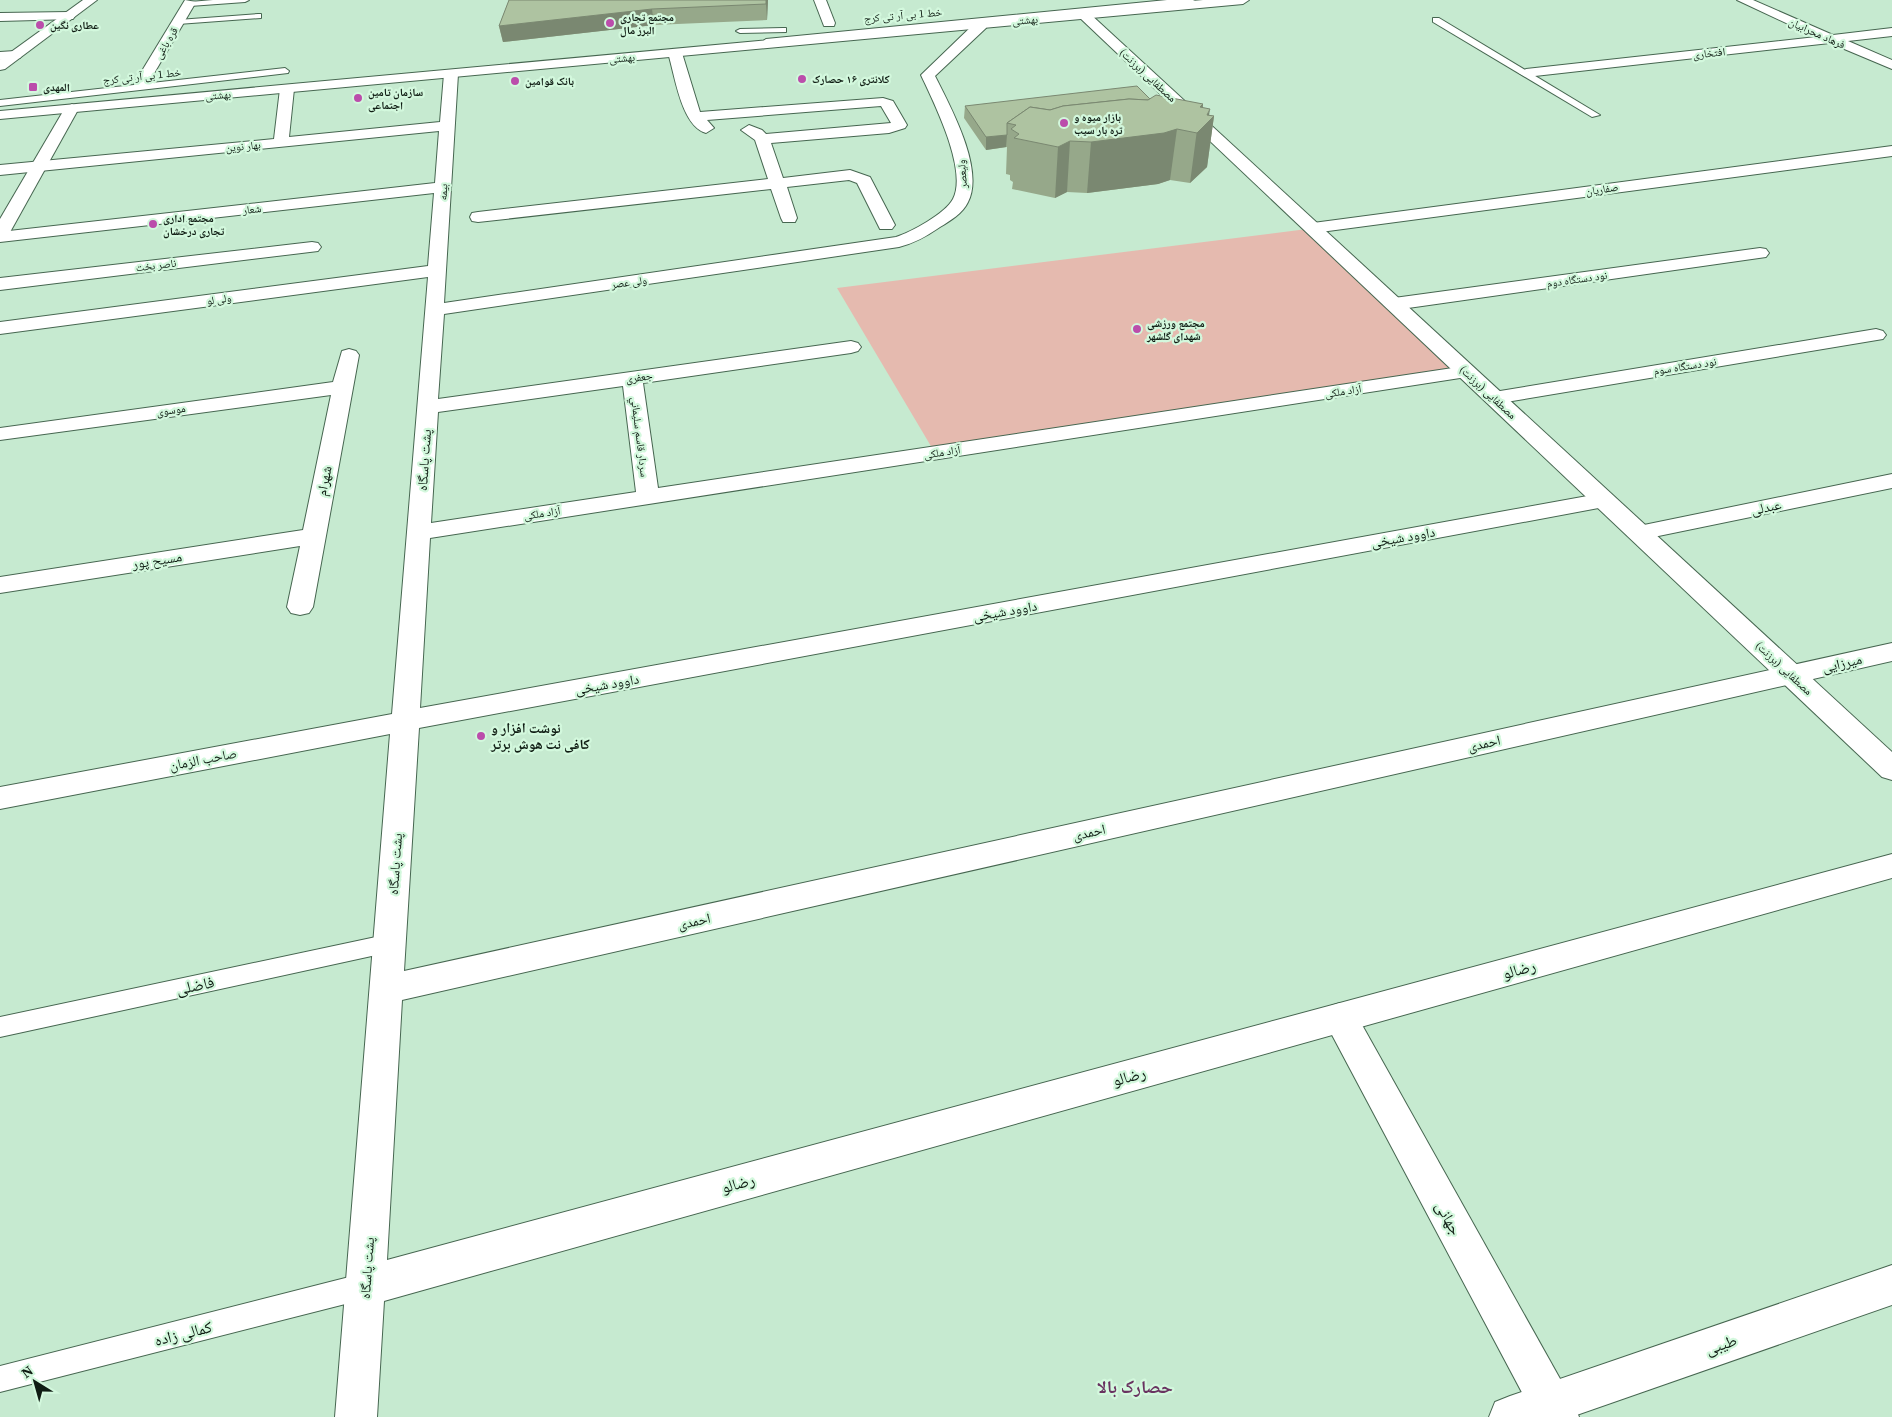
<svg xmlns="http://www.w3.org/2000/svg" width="1892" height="1417" font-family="'Source Serif 4','Noto Naskh Arabic',serif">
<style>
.green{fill:#e5baaf}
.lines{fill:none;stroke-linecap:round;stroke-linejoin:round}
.lane-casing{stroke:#466650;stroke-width:2}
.street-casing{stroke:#466650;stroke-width:2}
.secondary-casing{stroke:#466650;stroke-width:2}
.primary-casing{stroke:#466650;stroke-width:2}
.lane{fill:#fff;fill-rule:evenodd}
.street{fill:#fff;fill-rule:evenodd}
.secondary{fill:#fff;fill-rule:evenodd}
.primary{fill:#fff;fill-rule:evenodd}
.wall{fill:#96a88a}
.shaded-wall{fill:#7a8871}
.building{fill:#aec3a1;stroke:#7a8871}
.poi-dot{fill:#bb4dab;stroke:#d3f8dd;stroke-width:2}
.labels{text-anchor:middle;stroke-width:4.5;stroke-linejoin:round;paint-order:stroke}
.far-street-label{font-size:11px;fill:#0f1c13;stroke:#d3f8dd}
.far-poi-label{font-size:11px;font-weight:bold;fill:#0f1c13;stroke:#d3f8dd;text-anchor:start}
.street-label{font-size:14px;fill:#0f1c13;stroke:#d3f8dd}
.poi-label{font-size:14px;font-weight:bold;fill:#0f1c13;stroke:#d3f8dd;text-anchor:start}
.near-street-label{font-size:16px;fill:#0f1c13;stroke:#d3f8dd}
.near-neighbourhood-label{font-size:18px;font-weight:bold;fill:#693260;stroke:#d3f8dd}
</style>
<rect width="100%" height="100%" fill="#c6ead0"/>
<path class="green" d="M1307,229L1455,369L938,458L837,288Z"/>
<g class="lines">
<g class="lane-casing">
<g id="lane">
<path d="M213,0H249L245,2L190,6L186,4L190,2Z"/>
<path d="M1167,0H1195L1191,2L766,45L762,42L766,39Z"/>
<path d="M258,14H261V18L178,24L174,22L178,20Z"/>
<path d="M1433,18H1439L1600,115L1592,117L1433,22Z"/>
<path d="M783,28H786V32L740,33L736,31L740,29Z"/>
<path d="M285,68L289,71L288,73L0,106V100Z"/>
<path d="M390,934L397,937L400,943L397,949L390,952L0,1037V1017Z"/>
<path d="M365,1273L374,1277L378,1286L374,1295L365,1299L0,1392V1366Z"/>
</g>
</g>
<g class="street-casing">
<g id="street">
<path d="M185,0L196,2L146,87H136L134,84Z"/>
<path d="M814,0H826L835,23L834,26H824Z"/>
<path d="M1737,0H1753L1833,35L1892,28V36L1848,41L1892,60V69L1830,43L1526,77L1519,73L1526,69L1816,37Z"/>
<path d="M69,12L73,13L75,16L73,19L0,21V13Z"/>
<path d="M981,21L986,22L987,25L986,28L935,76C950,106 985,169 968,202C963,213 950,221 940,227C927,236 915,243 899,247L444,314L438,399L851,341L858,343L861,347L858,351L851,353L643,383L658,488L1466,366L1473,368L1476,372L1473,376L430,538L420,708L1604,493L1612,495L1616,500L1612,505L1604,507L419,728L404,971L1892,643V661L402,1000L387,1260L1892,854V878L384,1301L377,1417H335L390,734L0,809V787L392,714L428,277L0,334V322L428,266L434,193L0,242V232L435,183L439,131L0,175V165L274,139L280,89L287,85L294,89L289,137L440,122L444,74L451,70L458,74L444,303L896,237C911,232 945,214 953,199C968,170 934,103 921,75L976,22ZM623,386L636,492L431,523L438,412Z"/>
<path d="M675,49L682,53L700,112L883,98L893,101L907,125L905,128L889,133L771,143L783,178L850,170L870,177L895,225L892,229H880L857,183L849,180L787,187L797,218L795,222H783L781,218L771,189L478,222L472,221L470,217L472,213L478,212L768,179L755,140L741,130L749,125L762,130L766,134L891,123L881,106L707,120L714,128L706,133C681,126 675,75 668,53Z"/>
<path d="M15,51L22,55L20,58L0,60V52Z"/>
<path d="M1892,146V156L1313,233L1307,232L1304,228L1307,224L1313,223Z"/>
<path d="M312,242L318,243L321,247L318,251L0,290V278Z"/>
<path d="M1760,248L1766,249L1769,253L1766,257L1394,310L1387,308L1385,304L1387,300L1394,298Z"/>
<path d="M1876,329L1883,331L1886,335L1883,339L1494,404L1487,402L1484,398L1487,394L1494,392Z"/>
<path d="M349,349L356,351L359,355L313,607L309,613L300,615L291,613L287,607L300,546L0,593V577L303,530L331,395L0,440V428L333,382L342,351Z"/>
<path d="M1892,474V488L1639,540L1631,538L1627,533L1631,528L1639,526Z"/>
<path d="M1892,1265V1305L1571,1417H1489L1495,1402L1510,1396Z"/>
</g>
</g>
<g class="secondary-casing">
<g id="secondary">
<path d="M83,0H97L5,69L0,70V60Z"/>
<path d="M1084,11L1088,12L1892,752V780L1882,777L1080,18L1078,15Z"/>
<path d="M72,104L79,108L9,234L6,238L0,239V219L65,108Z"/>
<path d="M1340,1003L1352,1007L1573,1402L1579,1417H1535L1323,1018L1328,1007Z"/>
</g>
</g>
<g class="primary-casing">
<path id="primary" d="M1203,0H1249L1243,4L0,119V111Z"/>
</g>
<use href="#lane" class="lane"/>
<use href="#street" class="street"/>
<use href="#secondary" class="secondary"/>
<use href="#primary" class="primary"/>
</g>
<g class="wall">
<path d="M509,0H768L767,20L654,25L503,42L499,26Z"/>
<path d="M1150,99L1203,104V108L1209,115L1214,116L1207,167L1190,183L1170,180L1158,184L1087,193L1067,192L1055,198L1012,189L1013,182L1010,180V175L1006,174L1007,147L986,150L964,118L965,106Z"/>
</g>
<g class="shaded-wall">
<path d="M766,0H768L767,20L766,4Z"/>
<path d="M652,9L654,25L503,42L499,26Z"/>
<path d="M1203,104L1200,130L1210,109L1208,122L1214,116L1207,167L1190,183L1200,107Z"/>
<path d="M1177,129L1170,180L1158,184L1087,193L1091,142Z"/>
<path d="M1007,135L1006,147L986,150V137Z"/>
<path d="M1070,141L1067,192L1055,198L1058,147Z"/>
</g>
<g class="building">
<path d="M509,0H766V4L652,9L499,26Z"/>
<path d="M1137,86L1150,99L1148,100L1129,99L1063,106L1050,110L1030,107L1007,123V135L986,137L965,106Z"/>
<path d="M1156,95L1203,104L1200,107L1210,109L1207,115L1214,116L1197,133L1177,129L1164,133L1091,142L1070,141L1058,147L1014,138L1019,134L1011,129L1016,125L1007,123L1030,107L1050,110L1063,106L1129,99L1148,100Z"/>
</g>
<g class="poi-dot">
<circle cx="610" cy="23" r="5"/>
<circle cx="40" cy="25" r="5"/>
<circle cx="802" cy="79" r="5"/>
<circle cx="515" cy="81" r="5"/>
<rect x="28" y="82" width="10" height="10" rx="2.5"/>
<circle cx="358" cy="98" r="5"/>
<circle cx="1064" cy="123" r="5"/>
<circle cx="153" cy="224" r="5"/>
<circle cx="1137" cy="329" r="5"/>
<circle cx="481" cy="736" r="5"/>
</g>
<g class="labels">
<g class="far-street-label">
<text transform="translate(903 15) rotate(-5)" y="4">خط 1 بی آر تی کرج</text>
<text transform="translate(1025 20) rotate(-5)" y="4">بهشتی</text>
<text transform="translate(1817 33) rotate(24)" y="4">فرهاد محرابیان</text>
<text transform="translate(166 43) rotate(-59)" y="4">قره باغی</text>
<text transform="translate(1709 53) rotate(-6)" y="4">افتخاری</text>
<text transform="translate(622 58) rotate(-5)" y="4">بهشتی</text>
<text transform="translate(1148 75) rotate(43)" y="4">مصطفایی (برزنت)</text>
<text transform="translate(142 76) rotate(-6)" y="4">خط 1 بی آر تی کرج</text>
<text transform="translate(218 95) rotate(-5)" y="4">بهشتی</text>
<text transform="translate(243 146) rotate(-6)" y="4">بهار نوین</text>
<text transform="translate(962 174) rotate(-94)" y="4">ولیعصر</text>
<text transform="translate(1602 189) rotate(-8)" y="4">صفاریان</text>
<text transform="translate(443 192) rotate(-86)" y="4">بیمه</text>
<text transform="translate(252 209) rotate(-6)" y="4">شعار</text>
<text transform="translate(156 265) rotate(-7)" y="4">ناصر بخت</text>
<text transform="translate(1577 279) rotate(-8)" y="4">نود دستگاه دوم</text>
<text transform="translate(629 282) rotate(-8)" y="4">ولی عصر</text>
<text transform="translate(219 299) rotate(-8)" y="4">ولی لو</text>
<text transform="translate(1685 366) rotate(-9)" y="4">نود دستگاه سوم</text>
<text transform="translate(639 377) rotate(-8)" y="4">جعفری</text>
<text transform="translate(1343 391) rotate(-9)" y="4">آزاد ملکی</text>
<text transform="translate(1488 392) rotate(43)" y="4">مصطفایی (برزنت)</text>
<text transform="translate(171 410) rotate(-8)" y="4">موسوی</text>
<text transform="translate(640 437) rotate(83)" y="4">سردار قاسم سليماني</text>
<text transform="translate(942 452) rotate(-9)" y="4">آزاد ملکی</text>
<text transform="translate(542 513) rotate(-9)" y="4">آزاد ملکی</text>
<text transform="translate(1784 668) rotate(43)" y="4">مصطفایی (برزنت)</text>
</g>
<g class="far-poi-label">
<text x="620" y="21">مجتمع تجاری<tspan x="620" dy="13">البرز مال</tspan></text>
<text x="50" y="29">عطاری نگین</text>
<text x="812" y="83">کلانتری ۱۶ حصارک</text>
<text x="525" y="85">بانک قوامین</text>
<text x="43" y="91">المهدی</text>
<text x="368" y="96">سازمان تامین<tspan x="368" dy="13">اجتماعی</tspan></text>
<text x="1074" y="121">بازار میوه و<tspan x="1074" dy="13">تره بار سیب</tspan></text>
<text x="163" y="222">مجتمع اداری<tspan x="163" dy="13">تجاری درخشان</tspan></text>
<text x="1147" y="327">مجتمع ورزشی<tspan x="1147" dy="13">شهدای گلشهر</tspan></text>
</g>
<g class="street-label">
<text transform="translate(424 460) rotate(-86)" y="5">پشت پاسگاه</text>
<text transform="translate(324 481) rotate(-79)" y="5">شهرام</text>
<text transform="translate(1766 507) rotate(-12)" y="5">عبدلی</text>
<text transform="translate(1403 537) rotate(-10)" y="5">داوود شیخی</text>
<text transform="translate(157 560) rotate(-9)" y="5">مسیح پور</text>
<text transform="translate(1005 611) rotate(-10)" y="5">داوود شیخی</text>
<text transform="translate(1842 663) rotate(-13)" y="5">میرزایی</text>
<text transform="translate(607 684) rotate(-10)" y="5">داوود شیخی</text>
<text transform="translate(1484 743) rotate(-13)" y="5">احمدی</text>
<text transform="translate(203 759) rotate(-11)" y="5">صاحب الزمان</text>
<text transform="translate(1089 832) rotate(-13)" y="5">احمدی</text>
<text transform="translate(395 864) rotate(-86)" y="5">پشت پاسگاه</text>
<text transform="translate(694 921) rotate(-13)" y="5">احمدی</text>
<text transform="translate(367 1268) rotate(-86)" y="5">پشت پاسگاه</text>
</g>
<g class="poi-label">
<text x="491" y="733">نوشت افزار و<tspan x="491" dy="16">کافی نت هوش برتر</tspan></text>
</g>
<g class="near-street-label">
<text transform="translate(1519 969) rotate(-15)" y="6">رضالو</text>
<text transform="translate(195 985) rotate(-12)" y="6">فاضلی</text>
<text transform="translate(1129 1076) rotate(-15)" y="6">رضالو</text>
<text transform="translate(738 1183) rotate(-15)" y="6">رضالو</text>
<text transform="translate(1449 1218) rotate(61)" y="6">جهانی</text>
<text transform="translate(183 1333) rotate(-14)" y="6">کمالی زاده</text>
<text transform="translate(1721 1344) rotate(-19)" y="6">طیبی</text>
</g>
<g class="near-neighbourhood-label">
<text x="1135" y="1393">حصارک بالا</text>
</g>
</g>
<g transform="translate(35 1382) rotate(323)" stroke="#d3f8dd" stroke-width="4" paint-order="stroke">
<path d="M0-4L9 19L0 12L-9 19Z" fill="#0f1c13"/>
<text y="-8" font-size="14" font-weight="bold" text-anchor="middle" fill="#0f1c13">N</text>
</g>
</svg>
